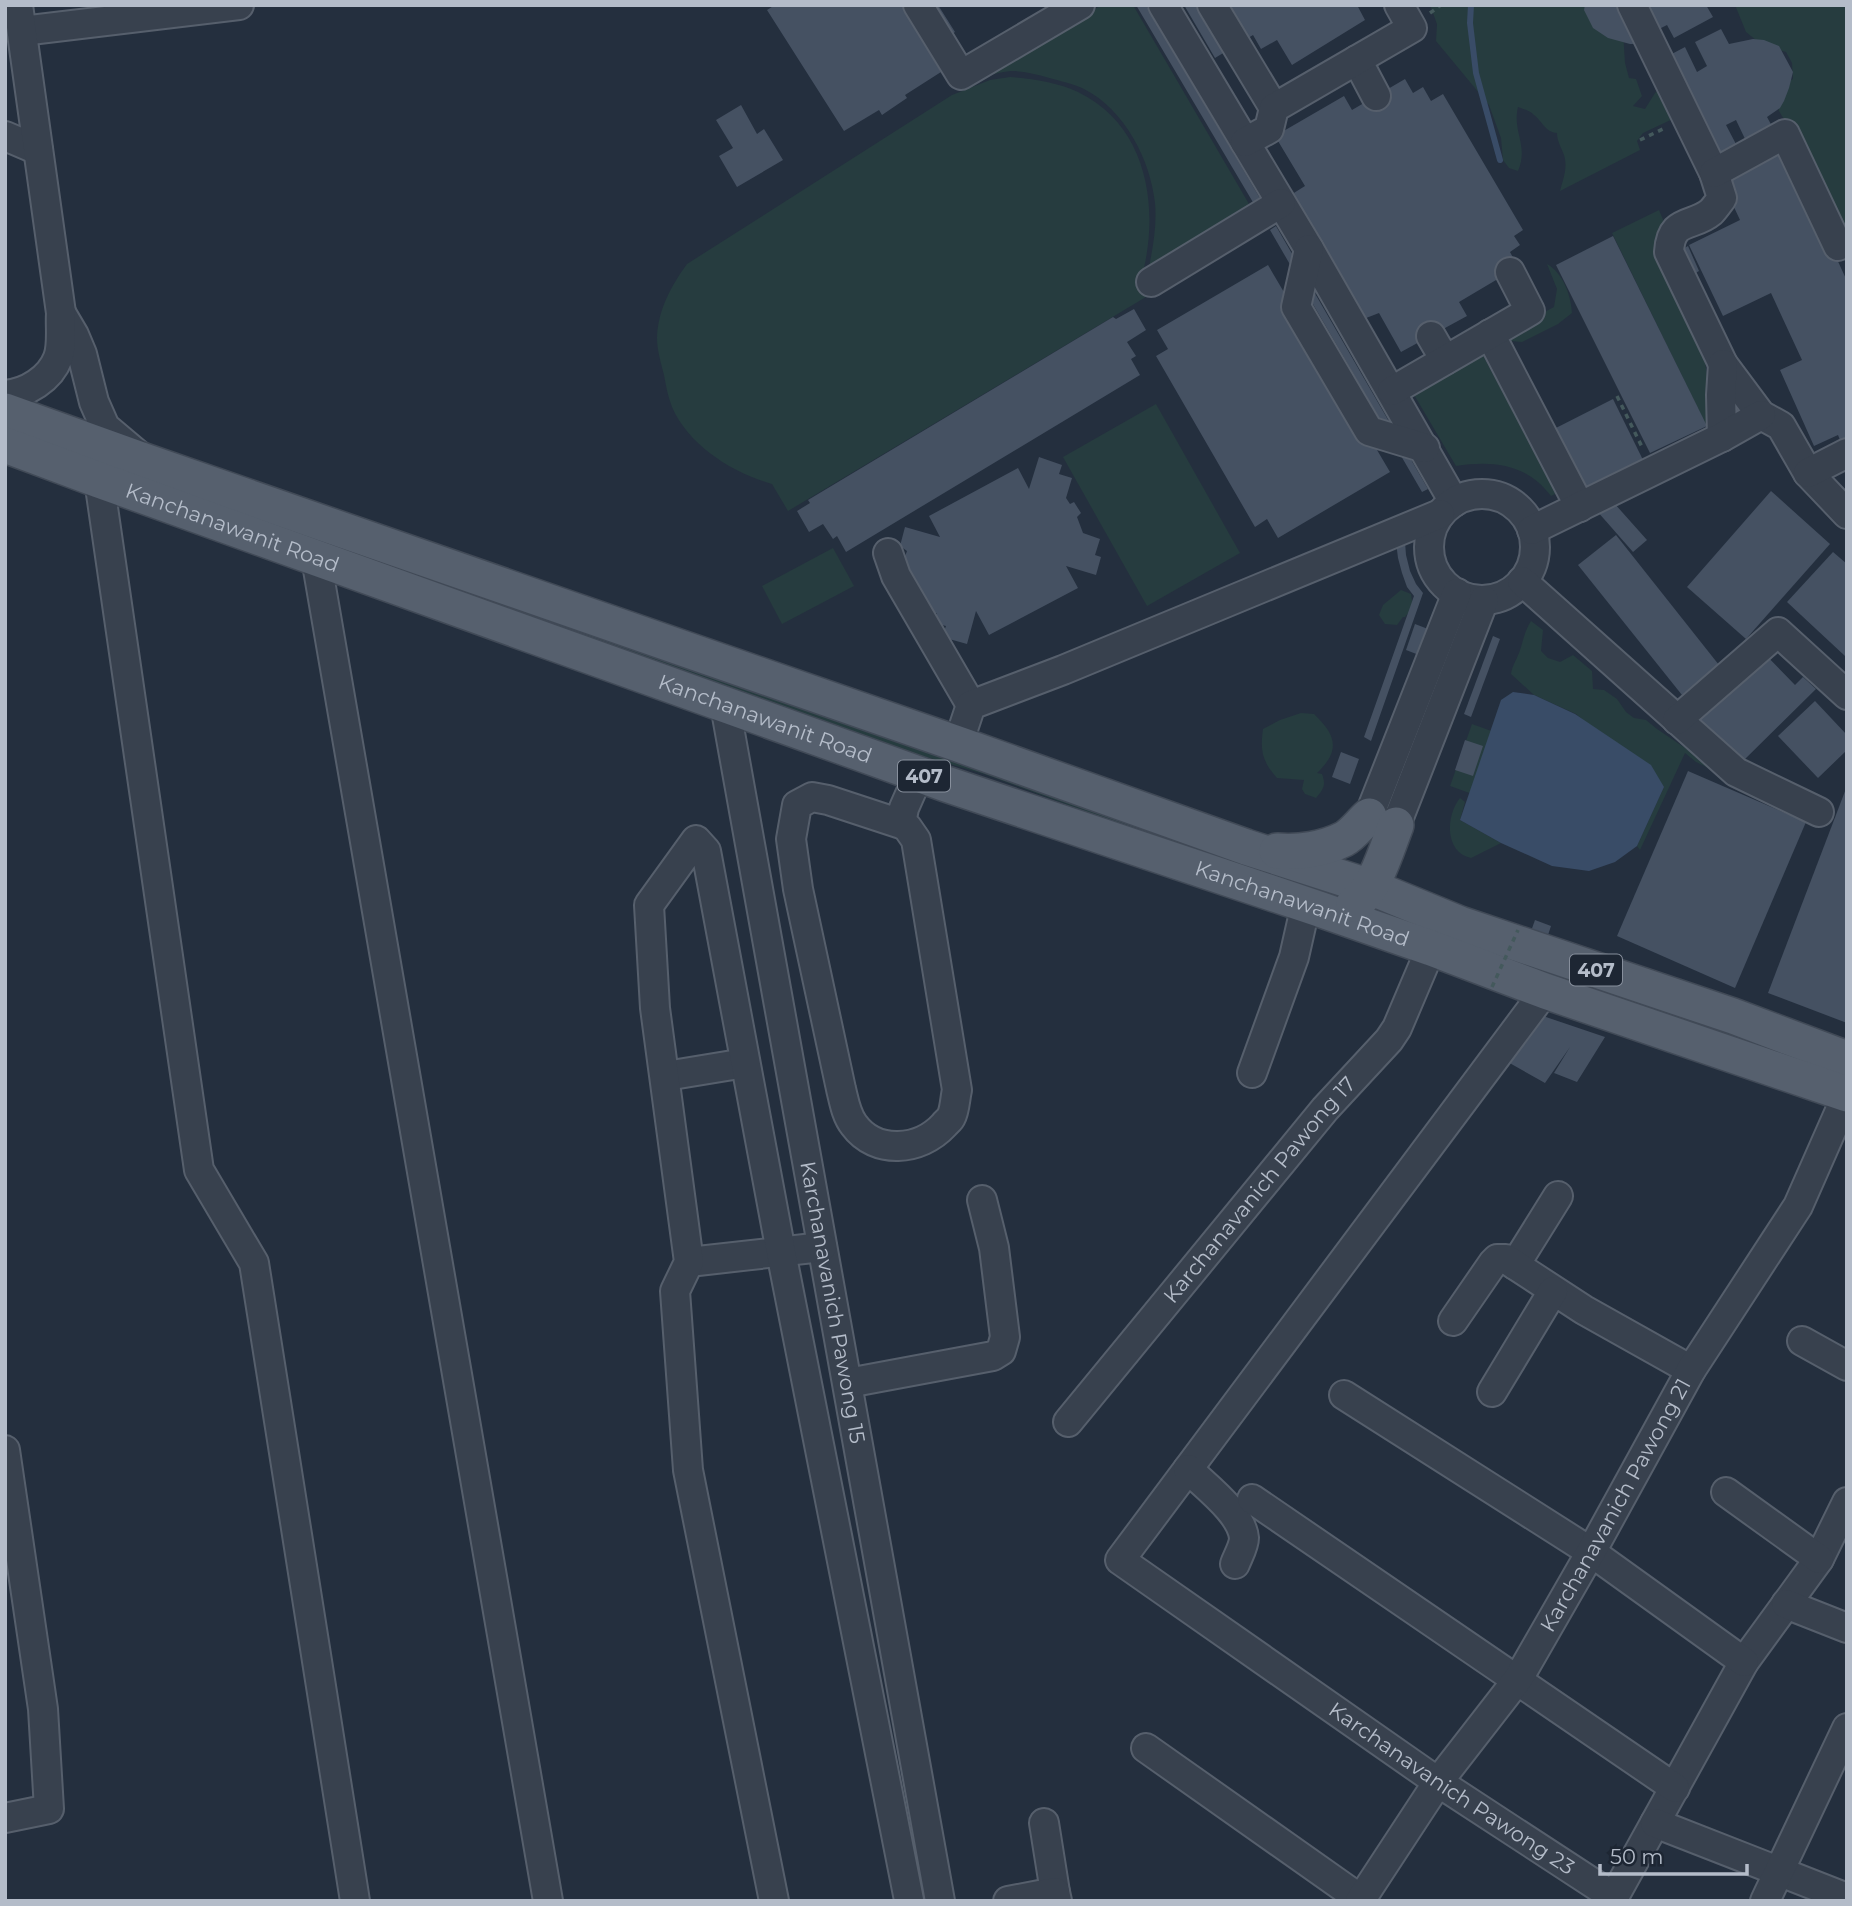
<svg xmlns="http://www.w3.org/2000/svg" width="1852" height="1906" font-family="Montserrat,sans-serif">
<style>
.green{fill:#263c3f}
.water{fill:#394c67}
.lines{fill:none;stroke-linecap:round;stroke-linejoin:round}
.stream{stroke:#394c67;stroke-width:6}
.building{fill:#455162}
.minor-casing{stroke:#565f6c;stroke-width:32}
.major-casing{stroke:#414a57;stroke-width:38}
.path{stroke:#44595c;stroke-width:3.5;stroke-dasharray:5 5;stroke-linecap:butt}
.minor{stroke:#38414e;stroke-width:28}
.major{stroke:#56606e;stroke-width:35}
.path-bridge{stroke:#44595c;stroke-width:3.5;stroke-dasharray:5 5;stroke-linecap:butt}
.labels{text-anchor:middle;stroke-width:6;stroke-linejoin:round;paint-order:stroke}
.shield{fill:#1d2633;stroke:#878f9c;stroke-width:2}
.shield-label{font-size:19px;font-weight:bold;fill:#b4bcc9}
.street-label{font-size:21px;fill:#b4bcc9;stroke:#1d2633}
</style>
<rect width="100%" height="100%" fill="#242f3e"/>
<g class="green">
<path d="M1102,5H1133L1249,204L1149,267C1153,247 1157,225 1155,203C1150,159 1125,110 1084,89C1074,84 1064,82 1053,79C1040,75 1025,71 1011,71C1001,72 990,75 979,77Z"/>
<path d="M1430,5H1584L1623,31L1625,63L1629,78L1636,79L1642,96L1633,106L1645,109L1655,93L1662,86L1677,117L1643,133L1637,141L1640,150L1560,191C1563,179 1568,168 1564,155C1561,147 1557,141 1557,133C1545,132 1543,122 1534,115C1530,111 1524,109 1518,107C1512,132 1529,146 1518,171L1509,168L1503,160L1501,138L1489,105L1436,41L1437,24Z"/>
<path d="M1735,5H1847V229L1840,231L1791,131L1779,111L1776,98L1783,84L1793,79L1792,63L1786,52L1762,45L1746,32Z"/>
<path d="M1010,77C1032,79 1056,82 1078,92C1145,124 1159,202 1144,268L1156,291L788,511L772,484C733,473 689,446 672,407C668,397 666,386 664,375C661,363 657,350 657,338C658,310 671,286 687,264L952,95L990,80Z"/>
<path d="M1659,210L1667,229L1657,242L1654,251L1705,361L1709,390L1710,433L1612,233Z"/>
<path d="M1547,264C1563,273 1571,295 1572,313L1558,324L1522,342L1511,341L1507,335L1519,325L1554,307L1557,289Z"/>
<path d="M1480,350L1557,493L1551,496C1527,464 1493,460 1456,466L1410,388Z"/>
<path d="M1156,404L1240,553L1147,606L1063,457Z"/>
<path d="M5,434L394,563L1322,889L1327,893L1249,871L984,774L892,747Z"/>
<path d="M833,548L854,586L782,624L762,586Z"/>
<path d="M1401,590L1411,594L1413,607L1405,617H1403L1397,625L1385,624L1379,615L1383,605Z"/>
<path d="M1531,621L1543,630L1541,651L1548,658L1560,662L1573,655L1592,671L1593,689L1604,690L1617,699L1626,712L1634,718L1646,720L1657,729L1731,779L1696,762L1685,753L1640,850L1637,846L1664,787L1576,714L1534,695L1511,674C1512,666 1516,661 1519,653C1523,642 1524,632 1531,621Z"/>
<path d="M1301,713L1314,714C1336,735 1341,750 1317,773L1322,774C1326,785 1324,789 1316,798L1305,794L1302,789L1304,780L1277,778C1262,761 1260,751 1263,729L1280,720Z"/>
<path d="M1472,724L1508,737L1489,800L1450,786Z"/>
<path d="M1460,798L1465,802L1460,820L1501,843L1471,858C1444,852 1446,815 1460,798Z"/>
</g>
<path class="water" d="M1513,692L1534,695L1575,714L1651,765L1664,787L1637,846L1615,862L1589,871L1552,866L1501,843L1460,820L1501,700Z"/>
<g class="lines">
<path class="stream" d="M1471,5L1470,23L1476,73L1500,160"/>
</g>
<g class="building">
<path d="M775,5H938L955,32L928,50L941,72L905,95L907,98L882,115L879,110L844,131L767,10Z"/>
<path d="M1136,5H1146L1261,200L1254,204Z"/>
<path d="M1184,5H1357L1365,20L1292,65L1277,40L1261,49L1253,35L1215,58Z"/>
<path d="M1585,5H1620L1638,44H1630L1608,38L1593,28L1584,10Z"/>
<path d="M1647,5H1706L1713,17L1674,38L1667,25L1659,29Z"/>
<path d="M1721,29L1729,44L1753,39L1764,40L1779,46L1793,72L1789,88L1784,101L1780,108L1767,117L1773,128L1746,141L1736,120L1726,125L1737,146L1716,156L1666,57L1685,47L1697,72L1707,66L1695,42Z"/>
<path d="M1405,79L1413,93L1423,87L1431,101L1443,94L1523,230L1514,236L1520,245L1510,252L1518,267L1459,302L1467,316L1401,352L1379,313L1361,320L1289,196L1305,186L1275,136L1344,96L1352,110Z"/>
<path d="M741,105L757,134L764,129L783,160L737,187L719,156L733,148L716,120Z"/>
<path d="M1784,144L1847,281V437L1840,440L1838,435L1814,446L1780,370L1802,360L1771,293L1723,316L1689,245L1740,220L1726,190V170Z"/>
<path d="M1276,226L1428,489L1422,492L1270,230Z"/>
<path d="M1613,236L1707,426L1650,453L1556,265Z"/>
<path d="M1688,246L1699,271L1689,277L1681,250Z"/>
<path d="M1268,265L1390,472L1278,538L1267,519L1255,527L1156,356L1168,349L1157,330Z"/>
<path d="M1134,309L1146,330L1127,342L1136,356L1131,359L1140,375L846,552L837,536L833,539L823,524L809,532L797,511L810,503L808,500L1113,317L1116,319Z"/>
<path d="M1613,399L1643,460L1579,493L1548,432Z"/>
<path d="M1039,457L1062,465L1059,474L1072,478L1066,498L1070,504L1074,502L1081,513L1077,517L1083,533L1100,539L1095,555L1101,557L1096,575L1066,566L1078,588L989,635L976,611L967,644L942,637L946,626L934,623L937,613L925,619L900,573L909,568L902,565L907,551L900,546L905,527L940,537L929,516L1018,468L1029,489Z"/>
<path d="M1771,491L1830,544L1746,639L1687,587Z"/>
<path d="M1614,503L1647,540L1633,552L1597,511Z"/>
<path d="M1616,535L1719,665L1682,695L1578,565Z"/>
<path d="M1396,542H1405L1406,555L1410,571L1416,584L1423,593L1371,741L1364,737L1414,596L1407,587L1402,573L1398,558Z"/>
<path d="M1833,552L1847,564V655L1845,656L1787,602Z"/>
<path d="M1415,624L1428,629L1419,655L1406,650Z"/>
<path d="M1493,636L1500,639L1471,717L1464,714Z"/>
<path d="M1760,649L1795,685L1803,677L1816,689L1742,762L1693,715Z"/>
<path d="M1815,701L1847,735V750L1818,778L1778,736Z"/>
<path d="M1465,740L1483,746L1473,776L1455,770Z"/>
<path d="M1341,752L1359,759L1350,784L1332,777Z"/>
<path d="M1688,771L1806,822L1735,988L1617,936Z"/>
<path d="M1847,786V1023L1768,993Z"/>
<path d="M1535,920L1551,926L1546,941L1530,934Z"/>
<path d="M1540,1015L1605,1037L1577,1082L1554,1073L1570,1047L1545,1083L1506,1061Z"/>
</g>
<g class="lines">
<g class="minor-casing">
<g id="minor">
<path d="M918,5L961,75L1080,5"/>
<path d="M1163,5L1309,249L1454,502"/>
<path d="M1212,5L1274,108"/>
<path d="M1632,5L1714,173L1722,198C1719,202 1715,208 1711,212C1692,228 1671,217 1669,252L1723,364L1761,415L1781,426L1808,473L1847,514"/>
<path d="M22,31L239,5"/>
<path d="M1357,60L1376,96"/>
<path d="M5,136L38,150"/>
<path d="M1245,142L1269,129L1274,108L1412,28L1399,5"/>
<path d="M1714,173L1785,134L1838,246L1847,242"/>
<path d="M1309,249L1296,307L1369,431L1425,448"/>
<path d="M1151,282L1281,203"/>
<path d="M61,313L74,335L82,354L94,402L105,427L137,454"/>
<path d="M1490,334L1580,507"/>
<path d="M1431,336L1445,360"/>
<path d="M1392,391L1530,311L1510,272"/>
<path d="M5,395C27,393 50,379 58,358C63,345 60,326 61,313L18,5"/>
<path d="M1722,437L1721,395L1723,364"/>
<path d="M1808,473L1847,453"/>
<path d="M99,480L199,1170L254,1263L355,1901"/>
<circle cx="1482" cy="547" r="53"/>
<path d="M1532,530L1722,437L1761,415"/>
<path d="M888,553L896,576L971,705"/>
<path d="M316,558L548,1901"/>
<path d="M1522,581L1736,772L1819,812"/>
<path id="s1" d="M725,705L940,1901"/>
<path d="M1677,720L1778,632L1847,695"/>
<path d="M958,744L971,705L1063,670L1440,514"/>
<path d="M1369,816L1457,593"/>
<path d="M901,824L828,800L812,797L797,805L791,839L798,889L841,1089C844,1101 846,1115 854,1125C876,1155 920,1151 944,1125C946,1122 950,1120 951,1117C955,1110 955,1098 957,1090L916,840L907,827L901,824L904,808L919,774"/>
<path d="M1396,825L1484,600"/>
<path id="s2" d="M1545,991L1120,1560L1438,1782L1614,1897L1744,1662L1819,1559L1847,1502"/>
<path d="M1252,1073L1294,957L1306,904"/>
<path d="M666,1076L745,1063"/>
<path d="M689,1262L822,1247"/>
<path d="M1515,1265L1558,1196"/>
<path d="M1453,1321L1493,1263L1497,1259H1506L1584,1310L1691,1370"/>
<path d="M1802,1341L1847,1366"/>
<path d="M848,1383L993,1356L1001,1351L1005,1337L994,1248L982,1200"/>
<path d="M1492,1392L1553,1291"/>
<path d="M1344,1395L1591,1552L1744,1662"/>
<path id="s3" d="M1068,1422L1325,1109L1389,1040L1397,1028L1431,948"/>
<path d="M5,1450L43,1709L49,1809L5,1818"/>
<path d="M1188,1469C1205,1486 1242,1513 1244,1538C1244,1546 1238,1556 1235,1564"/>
<path d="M1726,1492L1819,1559"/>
<path d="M1252,1499L1675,1788"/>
<path d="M1786,1604L1847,1628"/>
<path d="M1146,1748L1363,1901"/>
<path d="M1044,1823L1055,1892"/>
<path d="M1655,1823L1847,1898"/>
<path d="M774,1901L688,1470L675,1291L689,1262L655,1008L649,905L696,840L706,851L781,1252L909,1900"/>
<path d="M1008,1901L1055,1892L1057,1901"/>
<path id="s4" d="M1360,1901L1438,1782L1518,1679L1591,1552L1691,1370L1798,1206L1847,1095"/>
<path d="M1765,1901L1847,1728"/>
</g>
</g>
<g class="major-casing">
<g id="major">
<path d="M5,411L147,462L958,744L1246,847L1370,887L1460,924L1733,1016L1847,1059"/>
<path id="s5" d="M5,445L99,480L946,784L1319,909L1431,948L1545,991L1847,1094"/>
<path d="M1277,851C1299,853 1324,849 1344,839C1353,834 1361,823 1369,816"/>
<path d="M1354,904C1375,891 1387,848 1396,825"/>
</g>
</g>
<g class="path">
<path d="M1430,13L1441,5"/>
<path d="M1640,140L1665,128"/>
<path d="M1617,396L1643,449"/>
</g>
<use href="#minor" class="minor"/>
<use href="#major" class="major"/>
<path class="path-bridge" d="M1492,987L1518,930"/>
</g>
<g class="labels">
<g class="shield">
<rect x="898" y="760.5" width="52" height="31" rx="5"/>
<rect x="1570" y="954.5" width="52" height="31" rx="5"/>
</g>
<g class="shield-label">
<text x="924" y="783">407</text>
<text x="1596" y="977">407</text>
</g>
<g class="street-label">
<text dy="7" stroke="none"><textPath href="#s5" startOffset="242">Kanchanawanit Road</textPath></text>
<text dy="7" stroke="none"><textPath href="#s5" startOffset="808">Kanchanawanit Road</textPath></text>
<text dy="7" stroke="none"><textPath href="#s5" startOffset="1376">Kanchanawanit Road</textPath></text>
<text dy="7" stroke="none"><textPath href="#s3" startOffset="301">Karchanavanich Pawong 17</textPath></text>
<text dy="7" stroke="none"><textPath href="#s1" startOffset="607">Karchanavanich Pawong 15</textPath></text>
<text dy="7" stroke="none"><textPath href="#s4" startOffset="472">Karchanavanich Pawong 21</textPath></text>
<text dy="7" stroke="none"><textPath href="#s2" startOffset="1113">Karchanavanich Pawong 23</textPath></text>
</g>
</g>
<rect width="1852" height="1906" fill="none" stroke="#b4bcc9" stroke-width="14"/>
<path d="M1600 1864v10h147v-10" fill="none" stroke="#b4bcc9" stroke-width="3.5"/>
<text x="1610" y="1864" font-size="21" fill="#b4bcc9" stroke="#1d2633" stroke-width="5" paint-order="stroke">50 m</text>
</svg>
